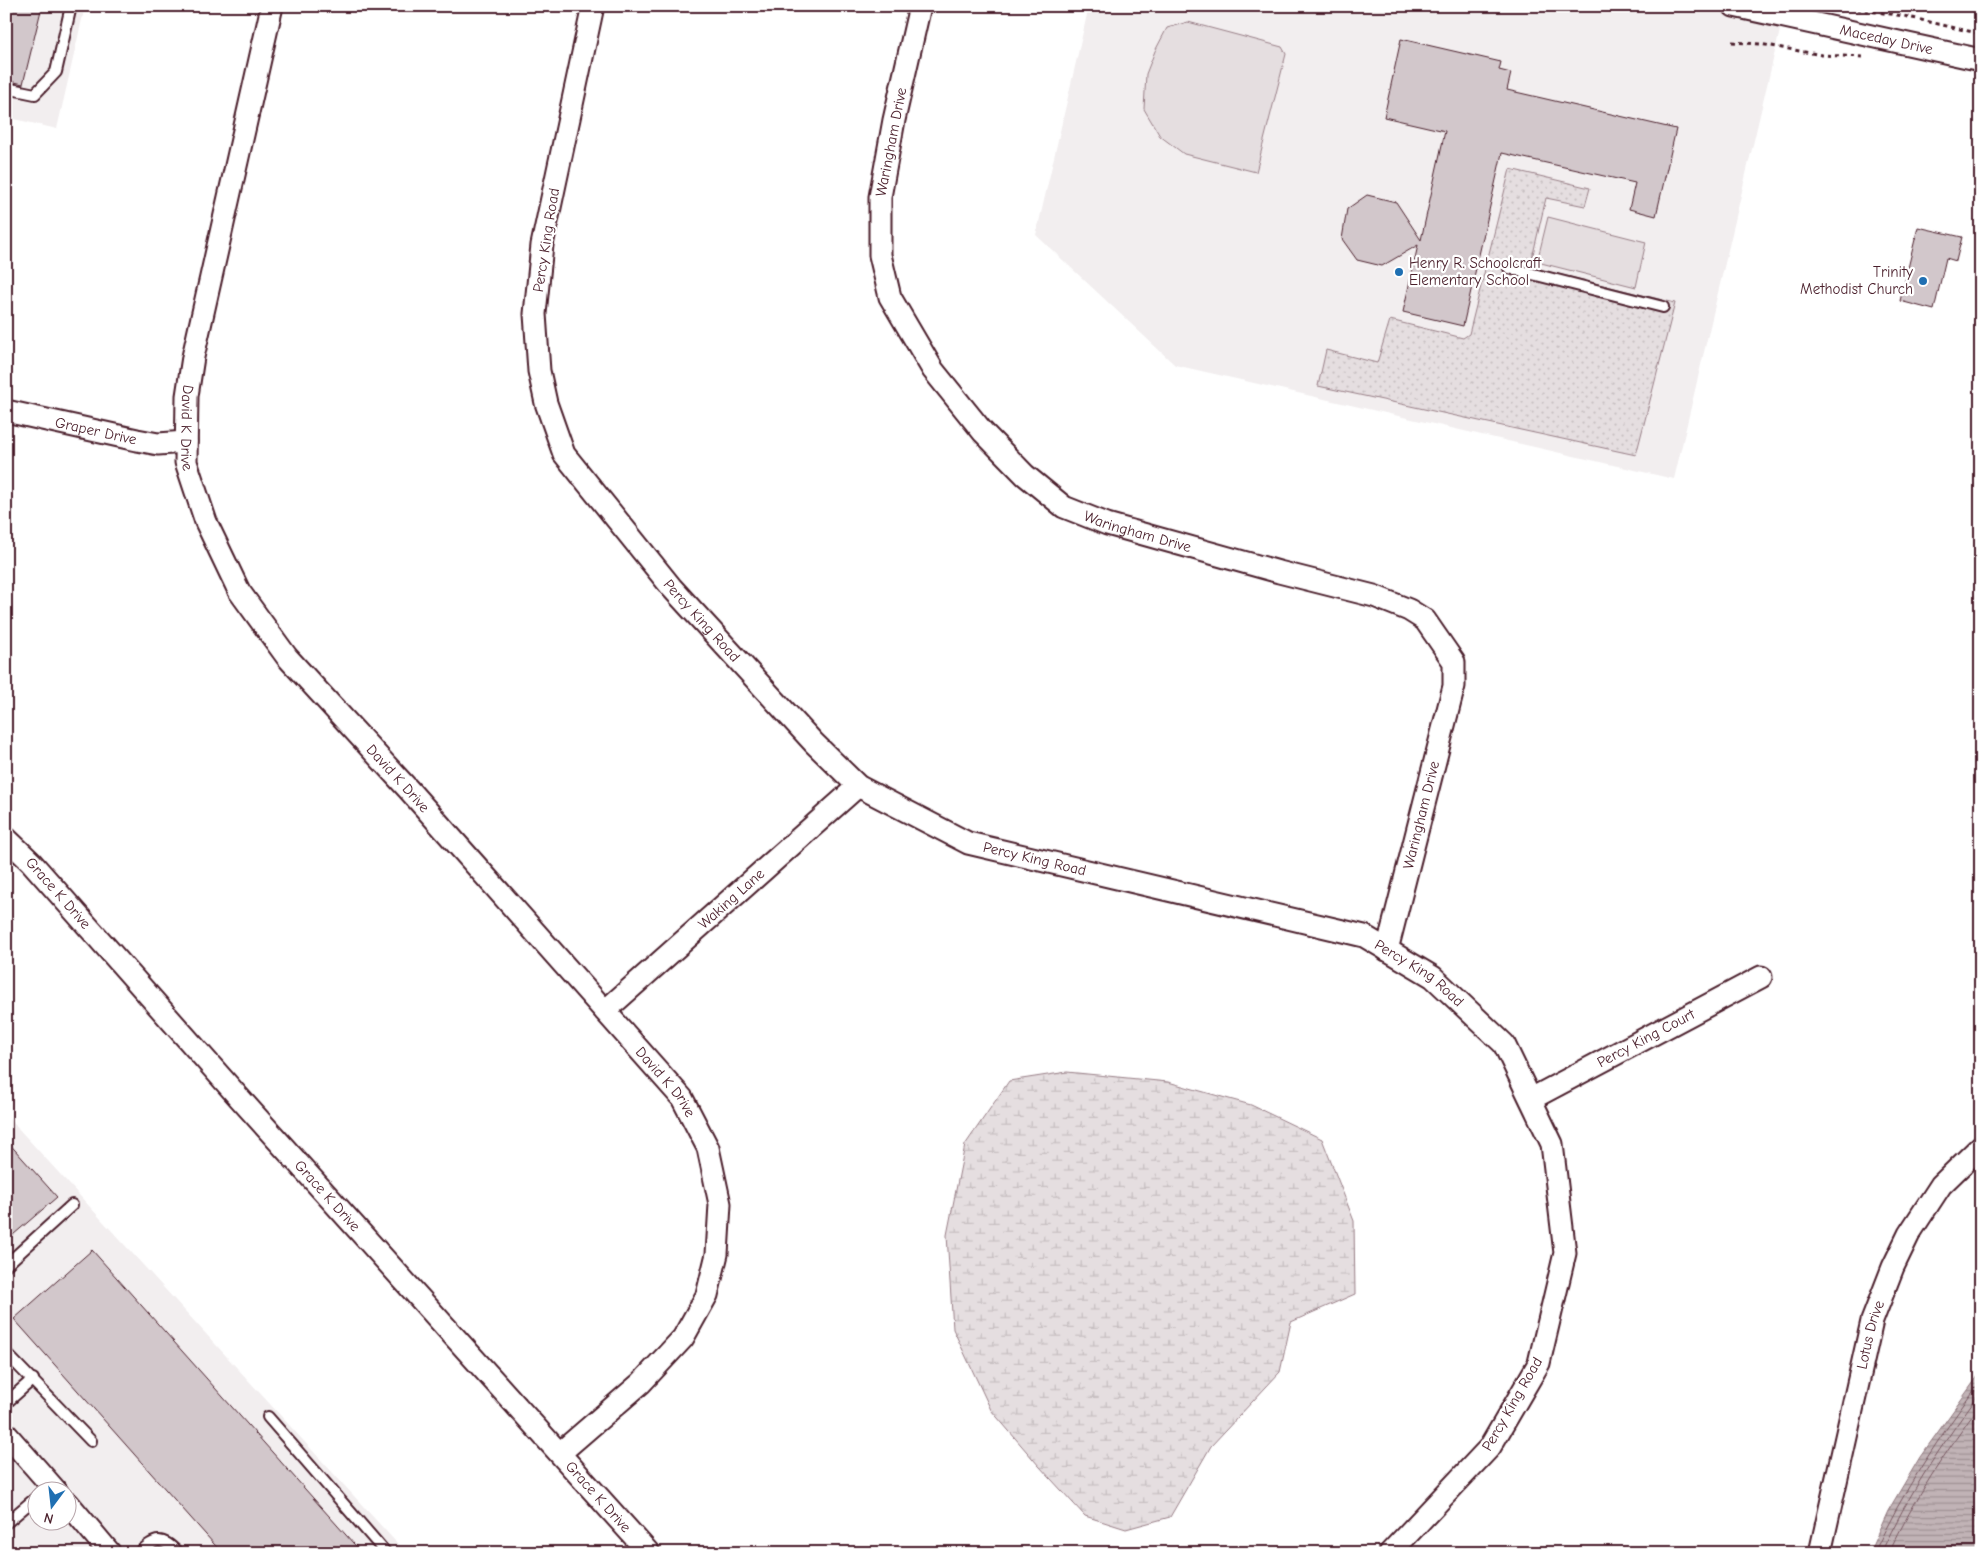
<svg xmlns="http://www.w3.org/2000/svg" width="1987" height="1559" font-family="'Comic Neue',sans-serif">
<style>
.built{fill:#f2eeef;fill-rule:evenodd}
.wetland{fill:url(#wetland-marsh);stroke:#987e86}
.park{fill:url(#park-dots);stroke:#987e86}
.pitch{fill:#e5dee0;stroke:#987e86}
.water{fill:url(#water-rules);stroke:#91787e}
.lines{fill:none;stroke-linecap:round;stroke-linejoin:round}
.shore{stroke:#7a5a63;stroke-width:1}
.building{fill:#d2c7cb;stroke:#4a1f2b}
.service-casing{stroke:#4a1f2b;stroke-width:14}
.minor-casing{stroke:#4a1f2b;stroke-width:25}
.path{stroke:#4a1f2b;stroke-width:3;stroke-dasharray:4 4;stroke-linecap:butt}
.service{stroke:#fff;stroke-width:10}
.minor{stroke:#fff;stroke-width:21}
.poi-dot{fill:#1f6fb2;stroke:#fff;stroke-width:2}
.labels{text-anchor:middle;stroke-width:4.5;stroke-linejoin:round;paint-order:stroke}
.street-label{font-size:15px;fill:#4a1f2b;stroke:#fff}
.poi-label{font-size:15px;fill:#4a1f2b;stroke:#fff;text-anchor:start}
</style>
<defs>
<pattern id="wetland-marsh" width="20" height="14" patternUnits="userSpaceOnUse" patternTransform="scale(1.25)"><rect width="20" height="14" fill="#e5dee0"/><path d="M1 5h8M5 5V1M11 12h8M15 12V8" fill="none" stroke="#c6bec0"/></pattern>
<pattern id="park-dots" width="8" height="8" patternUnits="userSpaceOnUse" patternTransform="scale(1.25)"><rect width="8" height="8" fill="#e5dee0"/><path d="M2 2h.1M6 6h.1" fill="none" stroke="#c6bec0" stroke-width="1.8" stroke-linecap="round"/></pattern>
<pattern id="water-rules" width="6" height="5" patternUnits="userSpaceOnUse" patternTransform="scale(1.25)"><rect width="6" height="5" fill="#c1b3b6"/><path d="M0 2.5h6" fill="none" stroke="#9f9194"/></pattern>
</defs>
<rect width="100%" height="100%" fill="#fff"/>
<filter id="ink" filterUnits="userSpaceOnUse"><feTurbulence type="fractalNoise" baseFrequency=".02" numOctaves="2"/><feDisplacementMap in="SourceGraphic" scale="10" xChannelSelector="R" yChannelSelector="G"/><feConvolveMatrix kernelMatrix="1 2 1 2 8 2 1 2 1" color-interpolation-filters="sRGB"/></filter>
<g filter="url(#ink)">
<g class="built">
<path d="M6,6H85L57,129L6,117Z"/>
<path d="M1089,6H1696L1781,26L1674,479L1175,365L1036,235Z"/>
<path d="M6,1115L406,1553H6ZM38,1492H68V1522H38Z"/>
</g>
<path class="wetland" d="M1067,1072L1168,1082L1251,1105L1322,1139L1354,1221L1355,1294L1291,1322L1280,1372L1211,1446L1170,1517L1126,1529L1085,1516L1039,1466L991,1410L953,1329L947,1235L965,1145L1009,1081Z"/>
<path class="park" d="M1510,169L1590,188L1585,206L1546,198L1530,267L1675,303L1636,455L1318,386L1326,350L1377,363L1390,320L1463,338L1469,334Z"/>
<g class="pitch">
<path d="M1188,22L1282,47L1286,54L1256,172L1184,154L1160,136L1144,109L1146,74L1155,51L1167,28Z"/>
<path d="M1548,217L1646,242L1636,287L1537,262Z"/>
</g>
<path class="water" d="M1981,1372V1553H1869L1888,1511L1920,1457Z"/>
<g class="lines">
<g class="shore">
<path d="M1874,1553C1904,1489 1939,1437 1981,1381"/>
<path d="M1881,1553C1908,1494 1943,1443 1981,1391"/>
<path d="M1889,1553C1914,1499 1946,1451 1981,1404"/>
</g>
</g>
<g class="building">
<path d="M6,6H42L23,84L6,80Z"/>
<path d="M1401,39L1501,62L1499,70L1511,73L1507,90L1676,129L1656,216L1629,209L1635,183L1502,153L1463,326L1403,312L1418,245L1382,266L1357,260L1342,239L1347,209L1367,195L1396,202L1421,240L1445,131L1384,117Z"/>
<path d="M1918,227L1962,237L1956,261L1946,258L1934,310L1900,301Z"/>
<path d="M6,1140L57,1197L6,1241Z"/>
<path d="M92,1250L362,1553H222L14,1319Z"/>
</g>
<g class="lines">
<g class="service-casing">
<g id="service">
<path d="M6,88L35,94L56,72L71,6"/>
<path d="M1509,268L1663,307"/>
<path d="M6,1265L72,1205"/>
<path d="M6,1353L91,1441"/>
<path d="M6,1403L33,1379"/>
<path d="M268,1417L386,1553"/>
<path d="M6,1523L38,1496"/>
<path d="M139,1553C156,1538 161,1536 178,1553"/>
</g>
</g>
<g class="minor-casing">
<g id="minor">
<path id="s1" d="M272,6L193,357L187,396L186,462L206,522L239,591L287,657L409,790L682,1098L708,1148L720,1204L717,1254L707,1295L683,1338L641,1383L560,1453"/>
<path id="s2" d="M593,6L542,245L535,314L539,371L546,403L564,454L672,588L814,743L858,786L968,843L1364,936L1433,977L1504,1044L1552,1144L1565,1253L1539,1363L1490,1447L1390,1553"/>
<path id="s3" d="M920,6L894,120L880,197V255L890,297L933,370L983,432L1025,475L1064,507L1107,524L1279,572L1374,596L1409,610L1425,620L1454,662V686L1387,950"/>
<path id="s4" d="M1734,6L1981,60"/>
<path id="s5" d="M6,411L137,440L158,444L186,442"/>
<path id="s6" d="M6,838L31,862L235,1093L649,1553"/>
<path id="s7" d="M605,1011L858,786"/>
<path id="s8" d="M1531,1099L1761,977"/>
<path d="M6,1434L57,1492"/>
<path d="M68,1503L110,1553"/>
<path id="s9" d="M1820,1553L1872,1321L1893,1267L1909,1234L1941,1185L1981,1146"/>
</g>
</g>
<g class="path">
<path d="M1849,8L1904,16L1981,34"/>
<path d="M1732,42L1760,44L1822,55L1863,57"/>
</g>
<use href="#service" class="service"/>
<use href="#minor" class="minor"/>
</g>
</g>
<g class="poi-dot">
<circle cx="1399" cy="272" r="5"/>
<circle cx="1923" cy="281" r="5"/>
</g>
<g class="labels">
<g class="street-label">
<text dy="5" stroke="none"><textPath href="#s4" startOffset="156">Maceday Drive</textPath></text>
<text transform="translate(891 142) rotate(-79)" y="5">Waringham Drive</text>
<text transform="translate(546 240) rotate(-81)" y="5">Percy King Road</text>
<text dy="5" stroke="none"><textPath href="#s1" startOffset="431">David K Drive</textPath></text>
<text dy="5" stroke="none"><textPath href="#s5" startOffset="92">Graper Drive</textPath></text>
<text dy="5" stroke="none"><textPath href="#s3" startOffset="649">Waringham Drive</textPath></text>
<text dy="5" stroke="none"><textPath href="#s2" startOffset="674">Percy King Road</textPath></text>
<text dy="5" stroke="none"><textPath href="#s1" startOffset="851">David K Drive</textPath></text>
<text transform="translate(1421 815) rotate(-76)" y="5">Waringham Drive</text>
<text dy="5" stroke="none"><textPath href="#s2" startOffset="1094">Percy King Road</textPath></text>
<text dy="5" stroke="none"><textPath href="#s6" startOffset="76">Grace K Drive</textPath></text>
<text dy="5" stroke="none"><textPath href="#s7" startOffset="169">Waking Lane</textPath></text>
<text dy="5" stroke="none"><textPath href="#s2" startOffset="1499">Percy King Road</textPath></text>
<text dy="5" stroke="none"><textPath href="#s8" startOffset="130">Percy King Court</textPath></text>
<text dy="5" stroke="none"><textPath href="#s1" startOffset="1256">David K Drive</textPath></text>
<text dy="5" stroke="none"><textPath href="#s6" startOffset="481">Grace K Drive</textPath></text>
<text dy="5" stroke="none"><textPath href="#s9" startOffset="224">Lotus Drive</textPath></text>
<text transform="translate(1512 1404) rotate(-60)" y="5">Percy King Road</text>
<text dy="5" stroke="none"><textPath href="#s6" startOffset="886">Grace K Drive</textPath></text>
</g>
<g class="poi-label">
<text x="1409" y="268">Henry R. Schoolcraft<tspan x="1409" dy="17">Elementary School</tspan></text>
<text x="1913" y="277" text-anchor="end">Trinity<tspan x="1913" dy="17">Methodist Church</tspan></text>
</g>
</g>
<rect width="1987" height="1559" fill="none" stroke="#fff" stroke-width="25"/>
<rect x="12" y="12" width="1962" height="1534" fill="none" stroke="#4a1f2b" stroke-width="2" filter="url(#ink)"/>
<g transform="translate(52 1506) rotate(195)"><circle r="24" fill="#ffffff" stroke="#b7a5aa"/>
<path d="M0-4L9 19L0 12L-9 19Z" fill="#1f6fb2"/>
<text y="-8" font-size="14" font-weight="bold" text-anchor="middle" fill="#4a1f2b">N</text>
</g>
</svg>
